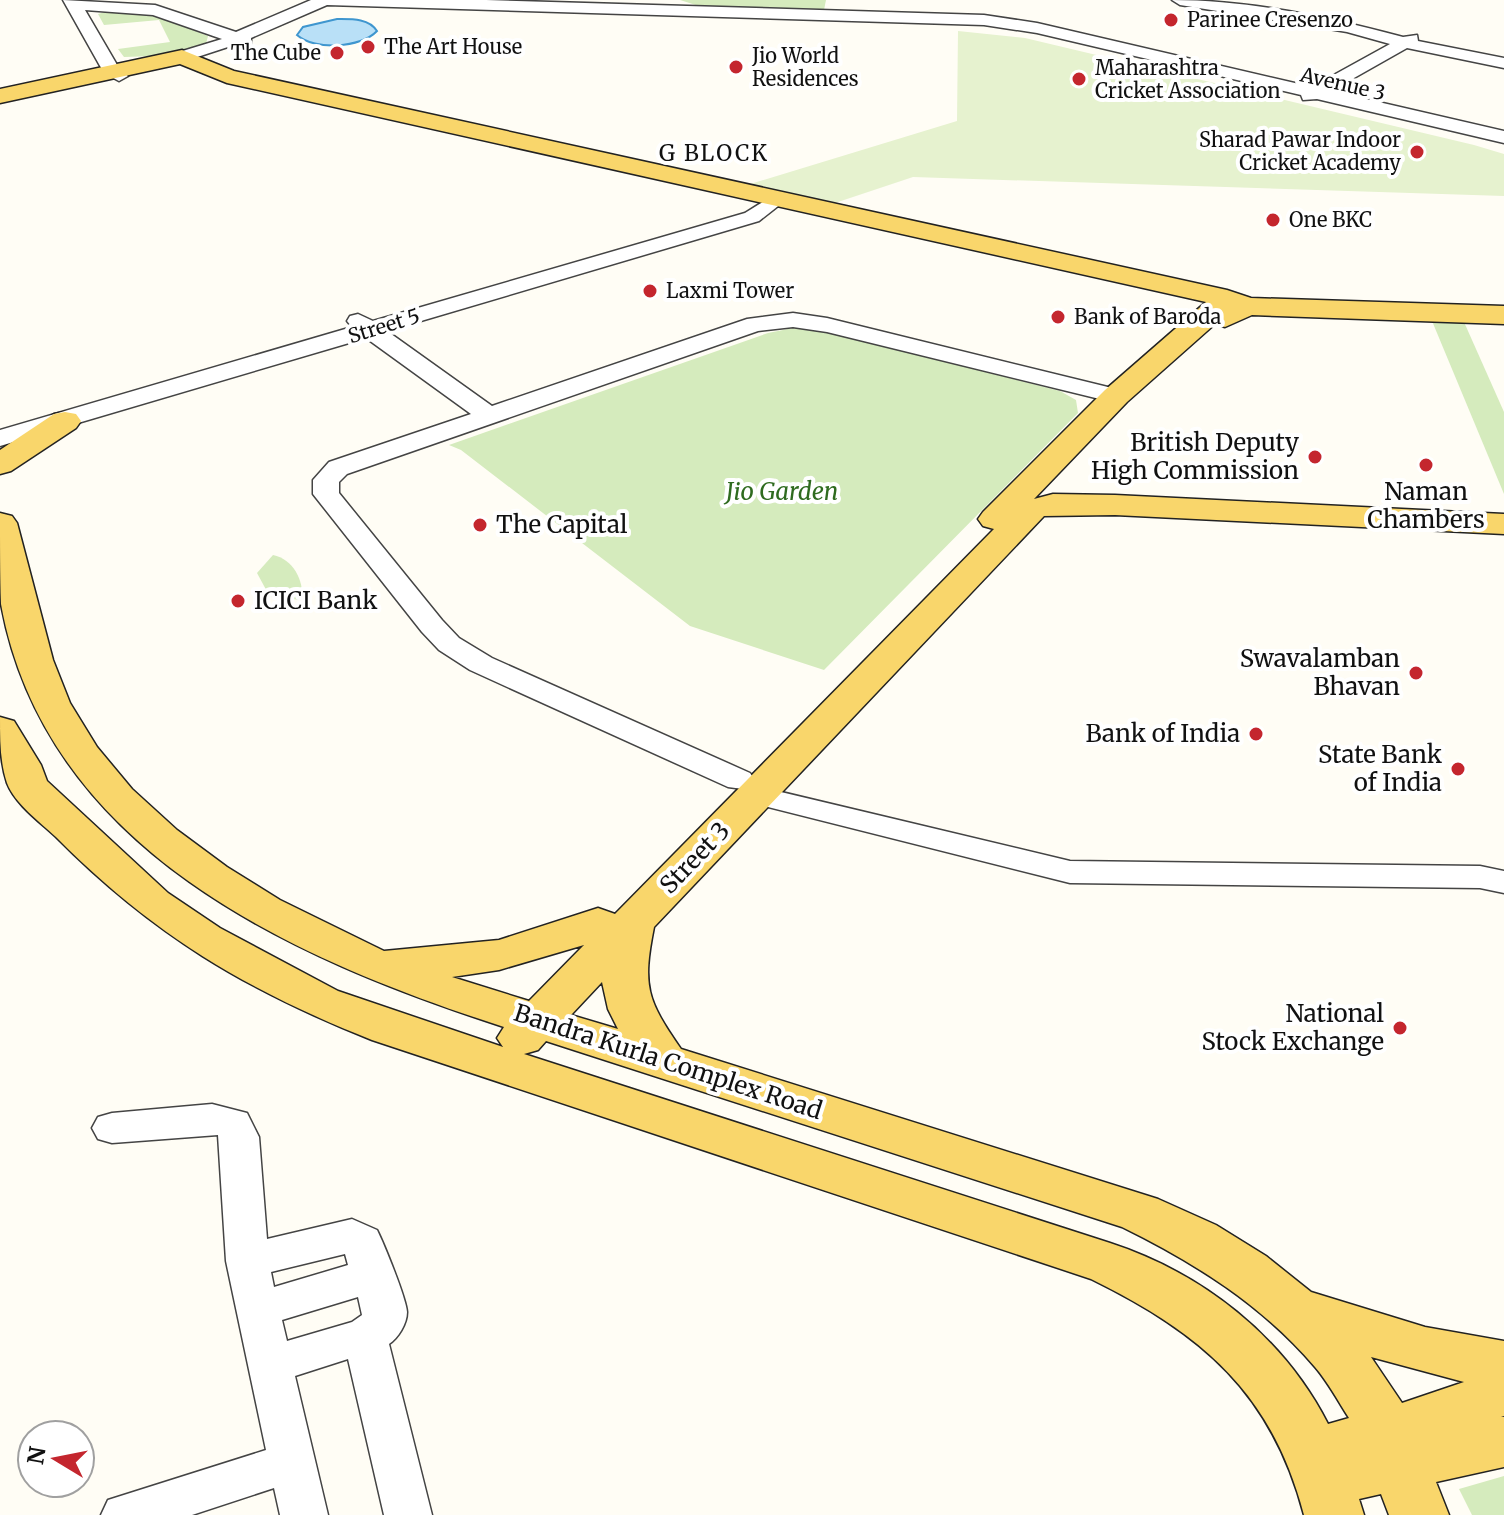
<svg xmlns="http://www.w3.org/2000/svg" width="1504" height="1515" font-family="Merriweather,serif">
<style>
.green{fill:#d5ebbd}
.pitch{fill:#e6f2cf}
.water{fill:#b9e0f7;stroke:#3f96cf;stroke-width:2}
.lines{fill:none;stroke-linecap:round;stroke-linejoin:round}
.minor-casing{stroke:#444;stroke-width:3}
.major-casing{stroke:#222;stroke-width:3}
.minor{fill:#fff;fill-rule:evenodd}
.major{fill:#f9d66b;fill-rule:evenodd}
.poi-dot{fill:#c4262e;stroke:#fff;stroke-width:3}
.labels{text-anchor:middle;stroke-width:8;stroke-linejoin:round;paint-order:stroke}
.far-poi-label{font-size:20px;fill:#111;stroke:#fff;text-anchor:start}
.far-street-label{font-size:20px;fill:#111;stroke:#fff}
.far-neighbourhood-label{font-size:22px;letter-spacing:2px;fill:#111;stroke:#fff}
.poi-label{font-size:24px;fill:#111;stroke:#fff;text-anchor:end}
.park-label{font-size:24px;font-style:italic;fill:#2f6b1f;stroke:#fff}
.street-label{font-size:24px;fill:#111;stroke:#fff}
</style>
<rect width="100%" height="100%" fill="#fffdf5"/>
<g class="green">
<path d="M680,0H826L824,10L699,6Z"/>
<path d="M112,10L153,14L208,36L206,44L155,56L124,57L118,49L170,42L159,20L104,25L98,14Z"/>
<path d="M1432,321L1464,322L1504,412V494Z"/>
<path d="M793,328L817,329L1060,391L1076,400L1078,413L824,670L690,626L461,450L449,445L768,333Z"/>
<path d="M273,555C293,559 304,580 302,600L270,597L257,573Z"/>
<path d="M1504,1476V1515H1472L1459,1489Z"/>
</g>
<path class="pitch" d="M958,31L1025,38L1474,145L1504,154V196L913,177L835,203L747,185L957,121Z"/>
<path class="water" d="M337,19C351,19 369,18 377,31C361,48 315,51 297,35L303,27Z"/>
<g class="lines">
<g class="minor-casing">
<g id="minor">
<path d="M63,0L155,5L236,32L311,0H486L984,15L1037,23L1312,87L1390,44L1347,32L1180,5L1172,0C1249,0 1328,17 1403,37L1417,35L1418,41L1504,58V68L1407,48L1331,91L1504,131V143L1317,99L1303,100L1301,95L1037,33L984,25L327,5L251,38V45L237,44L182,62L173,57L176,53L222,39L153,15L85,10L120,70L128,76L119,81L104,73Z"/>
<path d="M777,193L787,199L759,221L387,331L492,406L747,319L793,313L827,318L1116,389L1125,391L1128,396L1125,401L1116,403L827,332L793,327L758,331L347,474L339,482V493L442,620L459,638L492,658L750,773L755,780L752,785L1070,861L1480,866L1504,871V893L1480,888L1070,883L744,801L740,794L743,789L728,787L470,670L439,650L422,632L313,494V480L329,462L471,414L366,338L0,446V430L352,327L347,321L350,316L358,314L373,321L745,213Z"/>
<path d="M212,1104L247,1113L259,1137L267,1239L352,1219L377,1230C384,1244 406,1298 407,1312C407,1324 398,1338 389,1344L432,1515H384L348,1359L295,1376L328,1515H280L274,1488L192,1515H101L108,1500L266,1450L226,1261L218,1135L112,1143L98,1139L92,1128L98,1117L112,1113ZM345,1254L348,1265L274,1287L271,1272ZM358,1297L362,1315L352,1322L287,1341L282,1320Z"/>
</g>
</g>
<g class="major-casing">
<g id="major">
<path d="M182,50L234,71L1227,290L1251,298L1504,306V324L1252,315L1225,327L1215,324L1127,402L1034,499L1053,494L1115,495L1504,514V534L1115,515L1044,516L654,927C642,987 647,1000 681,1049L1158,1199L1216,1225L1266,1256L1311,1292L1425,1327L1504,1341V1416L1501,1417H1504V1467L1436,1482L1449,1515H1389L1381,1494L1359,1499L1364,1515H1304C1272,1393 1203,1334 1091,1279L372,1040C246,990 152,934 56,837C40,822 15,804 7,783C0,762 0,740 0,717L14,721L41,765L47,781L168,893L220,928L338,991L503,1047L497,1038L504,1027C291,958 46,850 1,604C0,575 0,542 0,513L12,516L17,523L53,660L70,703L97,747L132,789L177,830L227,867L280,900L384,951L499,940L598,908L615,914L994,529L983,526L978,519L983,512L1105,390L1206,302L227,83L180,64L0,103V89ZM584,945L529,1001L452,977L499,970ZM602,982L608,1009L618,1029L571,1015ZM546,1041L1122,1227C1195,1263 1261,1304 1315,1367C1328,1382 1338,1401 1349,1418L1328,1424C1283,1336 1202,1273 1110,1243L524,1054L538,1050ZM1371,1357L1464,1382L1402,1403Z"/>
<path d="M65,412L76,414L81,421L76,428L11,471L0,474V450L54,414Z"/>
</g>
</g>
<use href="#minor" class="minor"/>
<use href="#major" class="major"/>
</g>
<g class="poi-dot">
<circle cx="1171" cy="20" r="8"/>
<circle cx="368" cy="47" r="8"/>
<circle cx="337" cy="53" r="8"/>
<circle cx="736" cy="67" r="8"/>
<circle cx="1079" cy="79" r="8"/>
<circle cx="1417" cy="152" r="8"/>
<circle cx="1273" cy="220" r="8"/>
<circle cx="650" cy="291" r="8"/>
<circle cx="1058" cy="317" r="8"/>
<circle cx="1315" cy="457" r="8"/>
<circle cx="1426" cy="465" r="8"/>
<circle cx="480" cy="525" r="8"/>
<circle cx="238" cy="601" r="8"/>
<circle cx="1416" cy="673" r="8"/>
<circle cx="1256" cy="734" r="8"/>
<circle cx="1458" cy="769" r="8"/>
<circle cx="1400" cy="1028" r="8"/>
</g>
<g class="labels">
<g class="far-poi-label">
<text x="1187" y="27">Parinee Cresenzo</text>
<text x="384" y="54">The Art House</text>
<text x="321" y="60" text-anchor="end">The Cube</text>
<text x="752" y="63">Jio World<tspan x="752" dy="23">Residences</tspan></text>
<text x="1095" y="75">Maharashtra<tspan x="1095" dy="23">Cricket Association</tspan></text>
<text x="1401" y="147" text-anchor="end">Sharad Pawar Indoor<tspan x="1401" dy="23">Cricket Academy</tspan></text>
<text x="1289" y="227">One BKC</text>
<text x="666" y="298">Laxmi Tower</text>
<text x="1074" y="324">Bank of Baroda</text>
</g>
<g class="far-street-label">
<text transform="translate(1343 84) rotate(13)" y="7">Avenue 3</text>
<text transform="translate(384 326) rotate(-17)" y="7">Street 5</text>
</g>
<g class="far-neighbourhood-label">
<text x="714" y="161">G BLOCK</text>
</g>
<g class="poi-label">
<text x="1299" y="451">British Deputy<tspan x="1299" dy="28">High Commission</tspan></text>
<text x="1426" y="500" text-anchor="middle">Naman<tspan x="1426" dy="28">Chambers</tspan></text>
<text x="496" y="533" text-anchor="start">The Capital</text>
<text x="254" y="609" text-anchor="start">ICICI Bank</text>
<text x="1400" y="667">Swavalamban<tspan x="1400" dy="28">Bhavan</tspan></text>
<text x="1240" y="742">Bank of India</text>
<text x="1442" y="763">State Bank<tspan x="1442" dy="28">of India</tspan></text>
<text x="1384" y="1022">National<tspan x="1384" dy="28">Stock Exchange</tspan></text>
</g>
<g class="park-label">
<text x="782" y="500">Jio Garden</text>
</g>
<g class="street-label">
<text transform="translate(695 858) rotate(-46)" y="8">Street 3</text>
<text transform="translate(668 1062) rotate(18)" y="8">Bandra Kurla Complex Road</text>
</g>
</g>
<g transform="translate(56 1459) rotate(280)"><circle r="38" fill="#ffffff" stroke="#a0a0a0" stroke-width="2"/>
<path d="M0-6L14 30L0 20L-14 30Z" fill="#c4262e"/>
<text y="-12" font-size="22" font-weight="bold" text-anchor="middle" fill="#111111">N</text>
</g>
</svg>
